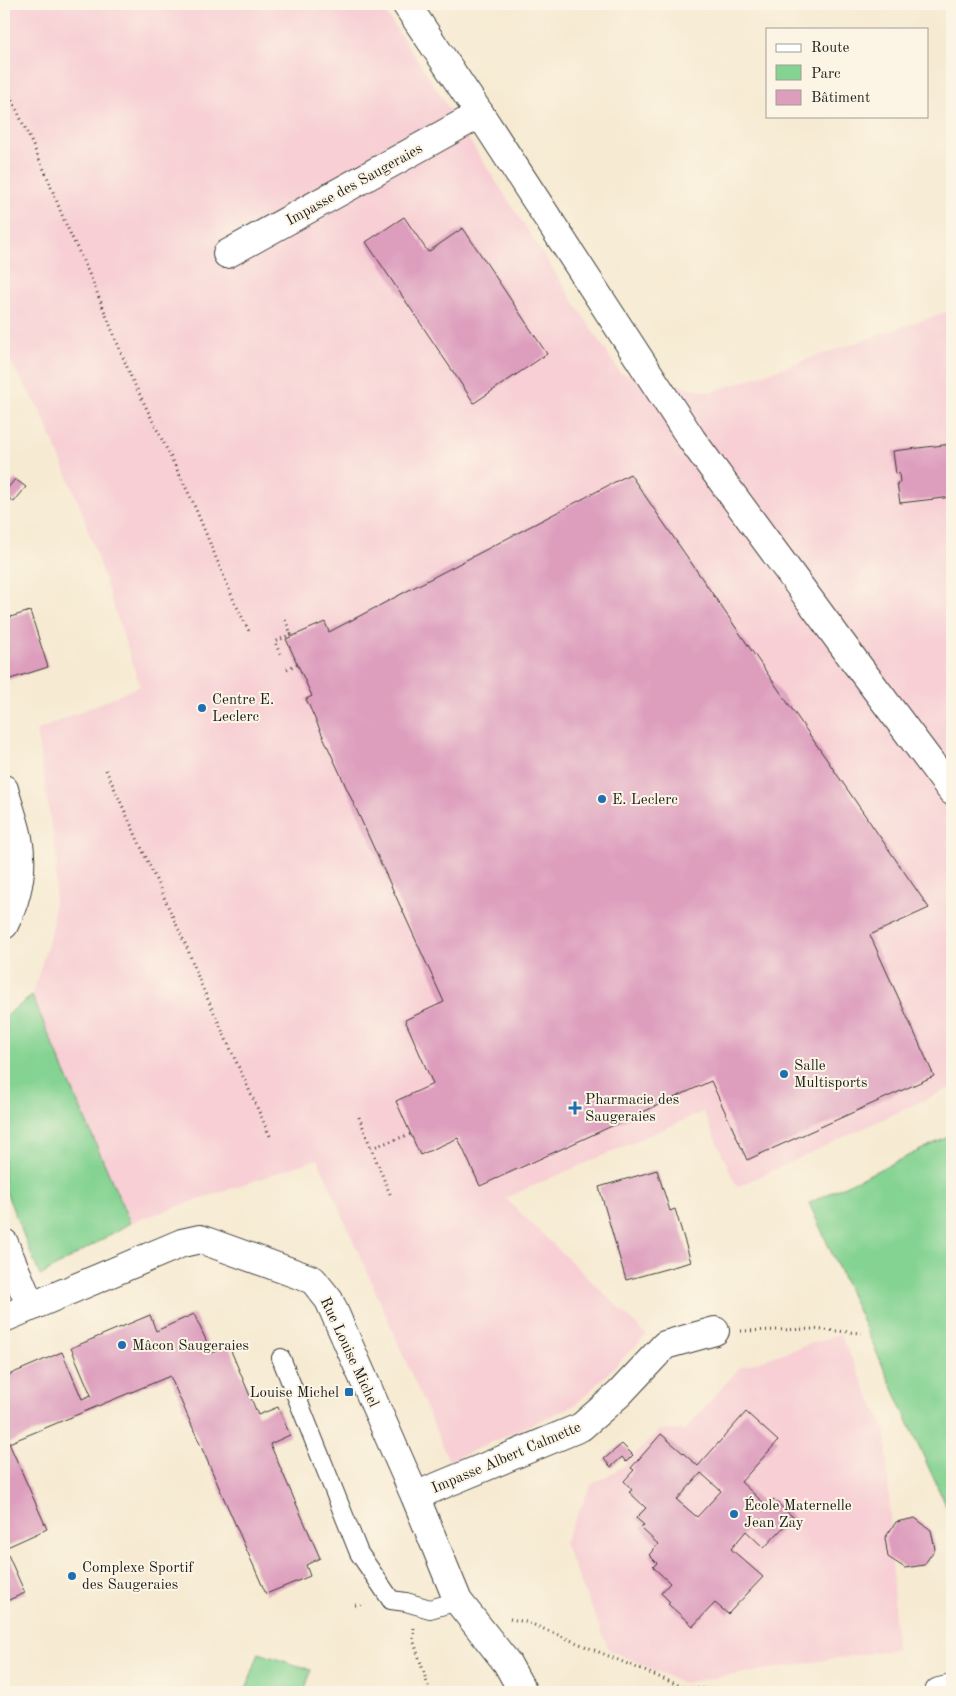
<svg xmlns="http://www.w3.org/2000/svg" width="956" height="1696" font-family="'Old Standard TT',serif">
<style>
.built{fill:#f7cfd4}
.green{fill:#84d392;stroke:#507857}
.building{fill:#dd9dbd;fill-rule:evenodd}
.lines{fill:none;stroke-linecap:round;stroke-linejoin:round}
.service-casing{stroke:#3d3b37;stroke-width:20}
.minor-casing{stroke:#3d3b37;stroke-width:30}
.tertiary-casing{stroke:#3d3b37;stroke-width:30}
.path{stroke:#3d3b37;stroke-width:3;stroke-dasharray:1 4;stroke-linecap:butt}
.service{stroke:#fff;stroke-width:18}
.minor{stroke:#fff;stroke-width:28}
.tertiary{stroke:#fff;stroke-width:28}
.poi-dot{fill:#1f6fb2;stroke:#fcf5e5;stroke-width:2}
.labels{text-anchor:middle;stroke-width:4;stroke-linejoin:round;paint-order:stroke}
.street-label{font-size:15px;fill:#1c1c1c;stroke:#fcf5e5}
.poi-label{font-size:15px;fill:#1c1c1c;stroke:#fcf5e5;text-anchor:start}
</style>
<rect width="100%" height="100%" fill="#fcf5e5"/>
<filter id="ink" filterUnits="userSpaceOnUse"><feTurbulence type="fractalNoise" baseFrequency=".02" numOctaves="2"/><feDisplacementMap in="SourceGraphic" scale="10" xChannelSelector="R" yChannelSelector="G"/><feConvolveMatrix kernelMatrix="1 2 1 2 8 2 1 2 1" color-interpolation-filters="sRGB"/></filter>
<filter id="wash" filterUnits="userSpaceOnUse"><feTurbulence type="fractalNoise" baseFrequency=".0096" numOctaves="4" result="noise"/><feDisplacementMap in="SourceGraphic" scale="20" xChannelSelector="R" yChannelSelector="G"/><feGaussianBlur stdDeviation="1.12" result="paint"/><feColorMatrix in="noise" values="0 0 0 0 0 0 0 0 0 0 0 0 0 0 0 0 0 1.4 0 .05"/><feComposite in="paint" operator="in"/></filter>
<g filter="url(#wash)">
<rect width="100%" height="100%" fill="#f6ead2"/>
<g class="built">
<path d="M4,4H380L422,67L620,373L711,392L952,310V1087L737,1187L703,1112L505,1198L647,1335L575,1405L449,1461L318,1159L130,1223L32,996L52,930L57,860L36,731L140,686L81,509L41,412L4,351Z"/>
<path d="M840,1334L886,1431L896,1649L683,1683L609,1650L564,1543L591,1485L624,1466L659,1430H685L739,1368Z"/>
</g>
<g class="green">
<path d="M32,996L130,1223L40,1276L4,1187V1017Z"/>
<path d="M952,1135V1519L809,1203Z"/>
<path d="M259,1653L311,1670L304,1692H245Z"/>
</g>
<g id="blocks">
<g class="building">
<path d="M404,217L428,252L463,228L547,354L474,403L366,242Z"/>
<path d="M952,444V497L900,503L897,483H900L899,473L896,474L893,451Z"/>
<path d="M630,474L929,908L870,935L934,1076L747,1160L711,1081L480,1186L458,1138L420,1155L396,1101L433,1084L405,1020L444,1002L306,699L312,696L286,639L325,622L329,632Z"/>
<path d="M15,479L26,487L14,502L4,494V493Z"/>
<path d="M30,611L48,667L4,681V619Z"/>
<path d="M657,1170L670,1211L675,1209L691,1262L626,1280L599,1187Z"/>
<path d="M194,1314L212,1353L229,1346L258,1415L278,1407L290,1435L270,1444L320,1558L306,1565L310,1576L266,1594L170,1376L9,1443L47,1529L5,1548L25,1593L4,1602V1377L62,1352L82,1399L91,1395L71,1348L150,1315L156,1331Z"/>
<path d="M746,1412L778,1441L741,1482L767,1506L773,1499L793,1517L764,1548L746,1531L731,1549L763,1577L728,1614L715,1603L693,1626L668,1604L670,1602L661,1593L670,1583L653,1567L657,1563L649,1555L658,1544L641,1528L644,1525L636,1518L646,1508L629,1492L632,1490L624,1481L634,1470L631,1468L661,1434L698,1466ZM701,1473L721,1491L697,1517L677,1500Z"/>
<path d="M622,1444L633,1455L626,1462L622,1457L611,1467L604,1459Z"/>
<path d="M915,1518L931,1530L935,1549L924,1565L905,1568L888,1557L885,1538L896,1522Z"/>
</g>
</g>
</g>
<g filter="url(#ink)">
<use href="#blocks" fill-opacity="0" stroke="#3d3b37" stroke-width="1"/>
<g class="lines">
<g class="service-casing">
<path id="service" d="M281,1358L359,1553L391,1600L406,1602L430,1609L458,1601"/>
</g>
<g class="minor-casing">
<g id="minor">
<path d="M227,254L480,114"/>
<path d="M4,789C8,805 15,822 18,838C24,868 17,899 4,925"/>
<path d="M4,1243L31,1307"/>
<path d="M4,1318L182,1243L200,1239L313,1280L329,1300L415,1496L458,1601L507,1663L523,1692"/>
<path d="M415,1496L581,1427L619,1394L665,1345L715,1331"/>
<path d="M939,1692L952,1689"/>
</g>
</g>
<g class="tertiary-casing">
<path id="tertiary" d="M406,4L480,114L692,440L856,663L952,791"/>
</g>
<g class="path">
<path d="M4,82L46,174L64,220L91,278L131,377L192,500L234,601L250,633"/>
<path d="M280,654L275,642L291,634L285,619"/>
<path d="M287,669L298,664"/>
<path d="M106,770L188,950L200,982L270,1136"/>
<path d="M359,1117L371,1148"/>
<path d="M390,1194L371,1148L411,1134"/>
<path d="M741,1331L812,1329L861,1333"/>
<path d="M355,1605L365,1604"/>
<path d="M510,1619L527,1622L683,1687L735,1692"/>
<path d="M414,1628L413,1639L430,1692"/>
</g>
<use href="#service" class="service"/>
<use href="#minor" class="minor"/>
<use href="#tertiary" class="tertiary"/>
</g>
</g>
<g class="poi-dot">
<circle cx="202" cy="708" r="5"/>
<circle cx="602" cy="799" r="5"/>
<circle cx="784" cy="1074" r="5"/>
<path d="M572.5 1100.5h5v5h5v5h-5v5h-5v-5h-5v-5h5z"/>
<circle cx="122" cy="1345" r="5"/>
<rect x="344" y="1387" width="10" height="10" rx="2.5"/>
<circle cx="734" cy="1514" r="5"/>
<circle cx="72" cy="1576" r="5"/>
</g>
<g class="labels">
<g class="street-label">
<text transform="translate(354 184) rotate(-29)" y="5">Impasse des Saugeraies</text>
<text transform="translate(350 1352) rotate(65)" y="5">Rue Louise Michel</text>
<text transform="translate(506 1457) rotate(-23)" y="5">Impasse Albert Calmette</text>
</g>
<g class="poi-label">
<text x="212" y="704">Centre E.<tspan x="212" dy="17">Leclerc</tspan></text>
<text x="612" y="804">E. Leclerc</text>
<text x="794" y="1070">Salle<tspan x="794" dy="17">Multisports</tspan></text>
<text x="585" y="1104">Pharmacie des<tspan x="585" dy="17">Saugeraies</tspan></text>
<text x="132" y="1350">Mâcon Saugeraies</text>
<text x="339" y="1397" text-anchor="end">Louise Michel</text>
<text x="744" y="1510">École Maternelle<tspan x="744" dy="17">Jean Zay</tspan></text>
<text x="82" y="1572">Complexe Sportif<tspan x="82" dy="17">des Saugeraies</tspan></text>
</g>
</g>
<rect width="956" height="1696" fill="none" stroke="#fcf5e5" stroke-width="20"/>
<rect x="766" y="28" width="162" height="90" fill="#fcf5e5" stroke="#a29e95"/>
<rect x="776" y="44" width="25" height="8" fill="#ffffff" stroke="#a29e95"/>
<text x="811" y="52" font-size="15" fill="#1c1c1c">Route</text>
<rect x="776" y="65" width="25" height="15" fill="#84d392" stroke="#a29e95"/>
<text x="811" y="78" font-size="15" fill="#1c1c1c">Parc</text>
<rect x="776" y="90" width="25" height="15" fill="#dd9dbd" stroke="#a29e95"/>
<text x="811" y="102" font-size="15" fill="#1c1c1c">Bâtiment</text>
</svg>
